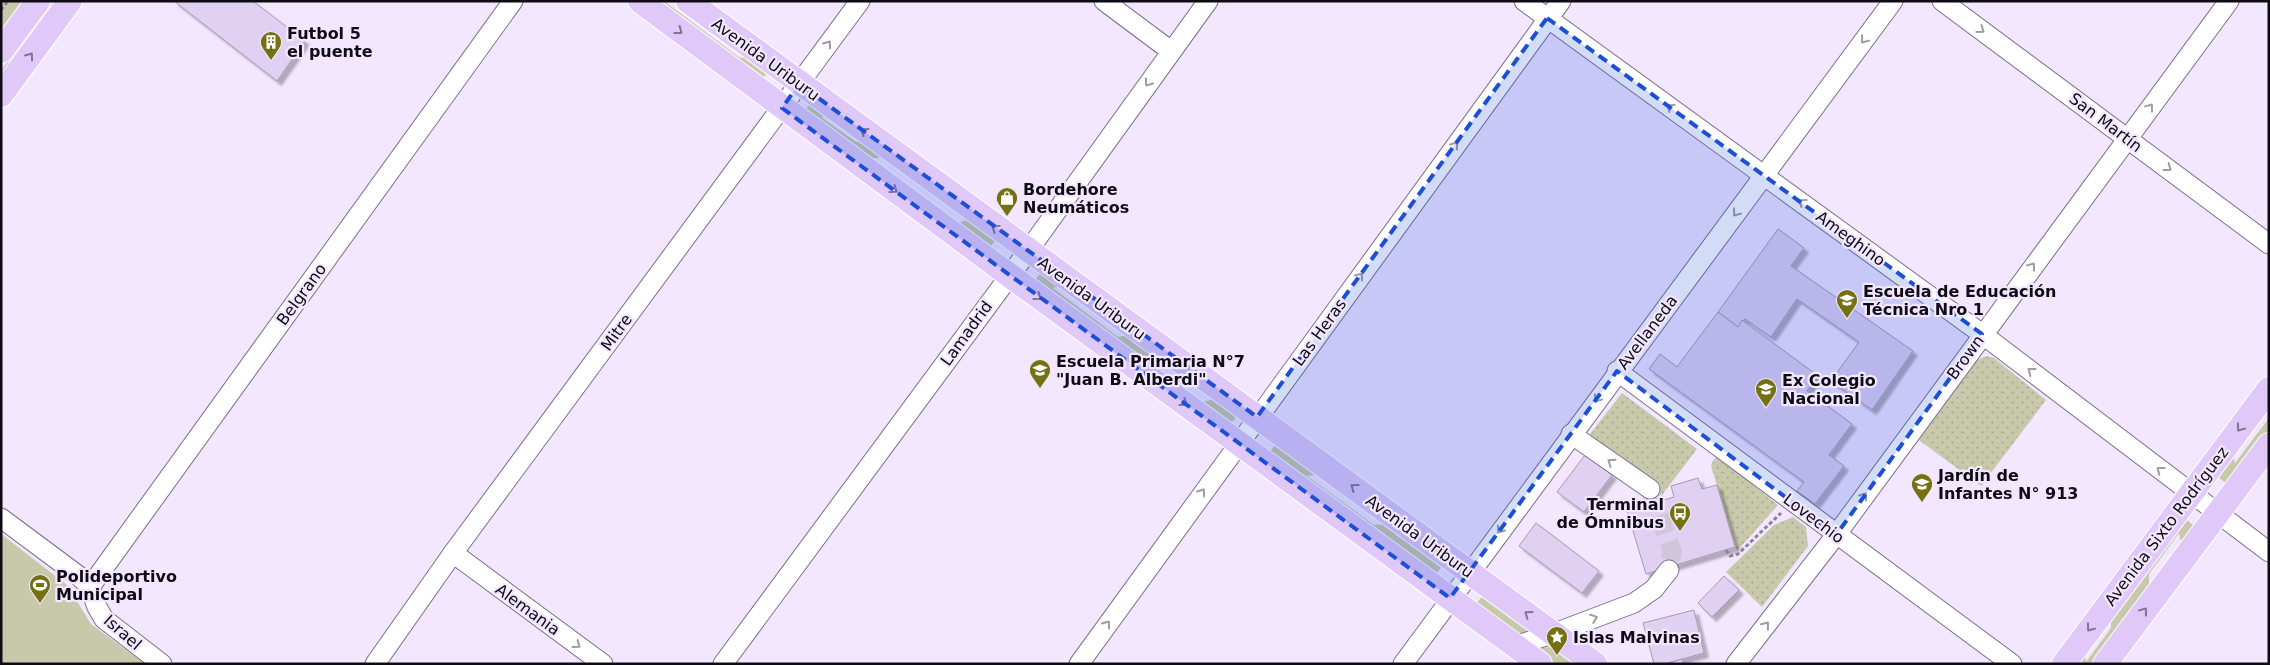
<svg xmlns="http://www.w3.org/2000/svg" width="2270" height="665" font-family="'DejaVu Sans',sans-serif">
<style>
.grass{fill:#c8c8ab}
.park{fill:url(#park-dots)}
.building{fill:#e0d0f1;stroke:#a699b4;filter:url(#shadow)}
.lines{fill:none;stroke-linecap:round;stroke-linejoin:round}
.minor-tunnel{stroke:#d0c6dc;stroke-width:19;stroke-dasharray:19 9;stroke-linecap:butt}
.minor-casing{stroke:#7b6f89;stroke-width:21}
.major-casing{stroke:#fff;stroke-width:26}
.path{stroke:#8b8394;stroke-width:3;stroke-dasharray:4 2.5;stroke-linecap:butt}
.minor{stroke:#fff;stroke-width:19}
.major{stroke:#e0c8f9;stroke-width:24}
.oneway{stroke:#9f9da1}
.oneway2{stroke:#827392}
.marked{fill:#1d4ed8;fill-opacity:0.2;stroke:#1d4ed8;stroke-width:4;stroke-dasharray:10 6;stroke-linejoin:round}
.labels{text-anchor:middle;stroke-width:4.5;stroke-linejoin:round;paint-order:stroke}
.poi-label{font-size:16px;font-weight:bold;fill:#0f0b14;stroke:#f2e7ff;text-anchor:start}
.street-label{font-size:16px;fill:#0f0b14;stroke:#f2e7ff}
</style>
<defs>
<pattern id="park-dots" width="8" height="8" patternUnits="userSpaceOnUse" patternTransform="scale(1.25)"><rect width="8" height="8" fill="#c8c8ab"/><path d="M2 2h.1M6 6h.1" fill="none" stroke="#abaa92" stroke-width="1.8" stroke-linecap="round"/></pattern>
<filter id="shadow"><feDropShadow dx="4.5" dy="4.5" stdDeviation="1" flood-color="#0004"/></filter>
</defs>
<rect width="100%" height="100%" fill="#f2e7ff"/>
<g class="grass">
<path d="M1,1H26L1,35Z"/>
<path d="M53,1H61L1,82V71Z"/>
<path d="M657,1H664L740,58L755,56L771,68L762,79Z"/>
<path d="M814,99L834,114L821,117L856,142L868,140L999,236L990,247L958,223L970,219L886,156L871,159L805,110Z"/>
<path d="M1044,269L1064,284L1053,288L1118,337L1133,334L1239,413L1230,425L1200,403L1214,399L1154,355L1139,358L1035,280Z"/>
<path d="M2269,418V430L2228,485L2213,473L2231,449L2235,463Z"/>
<path d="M1278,441L1322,474L1307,476L1374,525L1391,524L1444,563L1435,576L1269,453Z"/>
<path d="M2182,516L2197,528L2182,547L2179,533L2149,574V592L2096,664H2072L2084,648L2086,662L2111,628V611Z"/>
<path d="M1,534L67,585L91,624L145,664H1Z"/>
<path d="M1485,593L1537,632L1515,635L1475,605Z"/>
<path d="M1556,645L1580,664H1554L1535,650Z"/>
</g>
<g class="park">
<path d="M1986,356L1994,358L2046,400L1981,486L1919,440L1977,360Z"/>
<path d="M1622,393L1697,449L1662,495L1587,438Z"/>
<path d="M1718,457L1778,505L1737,551L1711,466L1714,459Z"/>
<path d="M1793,517L1806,527L1808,546L1762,607L1726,572L1774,525Z"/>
</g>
<g class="building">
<path d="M174,1H253L305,41L277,81Z"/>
<path d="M1778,229L1804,248L1791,266L1913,351L1872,410L1831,381L1859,342L1797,299L1771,337L1745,319L1738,327L1718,312Z"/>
<path d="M1718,312L1738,327L1742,320L1818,376L1807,391L1852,424L1829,455L1844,466L1815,504L1797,491L1804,482L1649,369L1660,354L1677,367Z"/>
<path d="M1585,455L1612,475L1584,512L1557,492Z"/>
<path d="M1698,478L1702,489L1717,485L1735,547L1646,574L1627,511L1674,497L1671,486Z"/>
<path d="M1536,523L1599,571L1582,593L1519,546Z"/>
<path d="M1724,576L1739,590L1712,617L1698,603Z"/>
<path d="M1694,610L1704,653L1664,664H1654L1643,623Z"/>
<path d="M1682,659L1683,664H1667L1668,663Z"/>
</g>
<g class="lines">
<path class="minor-tunnel" d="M1650,489L1672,551L1669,570"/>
<g class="minor-casing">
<g id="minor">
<path d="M1104,1L1171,51"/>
<path d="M1524,1L1982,334L2269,552"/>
<path d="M1942,1L2269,244"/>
<path d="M1617,371L2012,664"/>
<path d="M1571,434L1650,489"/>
<path d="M1,518L79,576L90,587L97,607L104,619L162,664"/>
<path d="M453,553L603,664"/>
<path d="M90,587L513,1"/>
<path d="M1515,646L1555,633L1634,603L1654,589L1669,570"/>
<path d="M375,664L453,553L860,1"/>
<path d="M723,664L1028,251L1208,1"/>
<path d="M1079,664L1561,1"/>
<path d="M1403,664L1893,1"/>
<path d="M1736,664L1836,535L2229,1"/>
</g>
</g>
<g class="major-casing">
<g id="major">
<path d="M640,1L1009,275L1540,664"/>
<path d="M688,1L1595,664"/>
<path d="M1,51L38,1"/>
<path d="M1,95L70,1"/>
<path d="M2064,664L2269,389"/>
<path d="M2105,664L2269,445"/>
</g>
</g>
<g class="path">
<path d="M1,10L8,1"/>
<path d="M1726,550L1730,556L1738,554L1781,513"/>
</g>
<use href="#minor" class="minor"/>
<use href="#major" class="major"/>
</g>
<defs><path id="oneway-chevron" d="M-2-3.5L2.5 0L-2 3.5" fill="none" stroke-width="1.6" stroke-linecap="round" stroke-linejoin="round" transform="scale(1.25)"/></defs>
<g class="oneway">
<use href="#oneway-chevron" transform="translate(1981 30) rotate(36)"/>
<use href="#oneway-chevron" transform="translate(1864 40) rotate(127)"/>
<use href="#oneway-chevron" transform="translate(828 44) rotate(-54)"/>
<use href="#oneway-chevron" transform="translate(1148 83) rotate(126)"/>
<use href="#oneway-chevron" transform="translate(1670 107) rotate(-144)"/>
<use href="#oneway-chevron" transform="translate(2150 107) rotate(-53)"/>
<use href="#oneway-chevron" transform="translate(1455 145) rotate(-54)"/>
<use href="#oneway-chevron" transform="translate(2168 168) rotate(37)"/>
<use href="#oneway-chevron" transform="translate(1802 202) rotate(-144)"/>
<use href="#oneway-chevron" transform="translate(1736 213) rotate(127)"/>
<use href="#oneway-chevron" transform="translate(2032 266) rotate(-53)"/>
<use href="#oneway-chevron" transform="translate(1360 276) rotate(-54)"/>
<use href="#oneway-chevron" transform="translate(2031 371) rotate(-143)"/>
<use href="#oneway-chevron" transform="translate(1597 399) rotate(127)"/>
<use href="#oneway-chevron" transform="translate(1611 462) rotate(-145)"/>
<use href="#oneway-chevron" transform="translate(2160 470) rotate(-143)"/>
<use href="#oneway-chevron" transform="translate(1202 492) rotate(-54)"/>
<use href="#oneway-chevron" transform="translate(1864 496) rotate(-54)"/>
<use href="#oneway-chevron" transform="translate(1500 530) rotate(126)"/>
<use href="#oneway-chevron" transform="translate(1594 618) rotate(-21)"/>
<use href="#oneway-chevron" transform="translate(1107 624) rotate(-54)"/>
<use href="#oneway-chevron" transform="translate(1766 625) rotate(-52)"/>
<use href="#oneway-chevron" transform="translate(577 645) rotate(36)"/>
</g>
<g class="oneway2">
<use href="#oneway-chevron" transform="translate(679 31) rotate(37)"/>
<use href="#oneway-chevron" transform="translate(30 56) rotate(-54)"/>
<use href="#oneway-chevron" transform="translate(864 131) rotate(-144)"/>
<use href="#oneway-chevron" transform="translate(894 190) rotate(36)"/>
<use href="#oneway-chevron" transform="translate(995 228) rotate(-144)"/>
<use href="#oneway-chevron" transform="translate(1038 297) rotate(36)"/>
<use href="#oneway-chevron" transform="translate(1184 403) rotate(36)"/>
<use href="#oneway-chevron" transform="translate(2240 428) rotate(127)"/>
<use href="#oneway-chevron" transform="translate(1354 487) rotate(-144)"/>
<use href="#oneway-chevron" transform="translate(2144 611) rotate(-53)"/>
<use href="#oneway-chevron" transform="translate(1528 614) rotate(-144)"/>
<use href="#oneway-chevron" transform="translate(2090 628) rotate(127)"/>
</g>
<path class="marked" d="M1547,18L1982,334L1836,535L1617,371L1450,598L782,108L799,84L1257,417Z"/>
<defs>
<g id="building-pin" transform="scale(1.125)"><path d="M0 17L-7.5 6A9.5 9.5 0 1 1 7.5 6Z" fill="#757011" stroke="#f2e7ff"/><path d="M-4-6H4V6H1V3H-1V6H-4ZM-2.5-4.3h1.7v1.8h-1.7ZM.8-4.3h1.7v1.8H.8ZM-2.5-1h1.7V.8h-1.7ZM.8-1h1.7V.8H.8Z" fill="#fff"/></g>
<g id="shop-pin" transform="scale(1.125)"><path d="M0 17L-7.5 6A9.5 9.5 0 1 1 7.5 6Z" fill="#757011" stroke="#f2e7ff"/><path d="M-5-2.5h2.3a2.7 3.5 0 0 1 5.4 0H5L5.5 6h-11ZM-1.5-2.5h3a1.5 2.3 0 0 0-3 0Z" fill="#fff"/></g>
<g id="school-pin" transform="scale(1.125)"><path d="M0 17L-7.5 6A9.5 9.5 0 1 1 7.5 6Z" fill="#757011" stroke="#f2e7ff"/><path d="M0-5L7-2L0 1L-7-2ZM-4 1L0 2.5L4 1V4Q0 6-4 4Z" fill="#fff"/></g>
<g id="bus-pin" transform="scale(1.125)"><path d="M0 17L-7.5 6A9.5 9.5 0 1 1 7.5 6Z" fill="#757011" stroke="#f2e7ff"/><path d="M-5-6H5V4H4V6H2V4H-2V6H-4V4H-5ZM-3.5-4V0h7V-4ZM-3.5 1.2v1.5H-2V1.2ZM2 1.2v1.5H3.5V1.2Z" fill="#fff"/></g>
<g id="stadium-pin" transform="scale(1.125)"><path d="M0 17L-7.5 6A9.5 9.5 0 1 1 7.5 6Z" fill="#757011" stroke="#f2e7ff"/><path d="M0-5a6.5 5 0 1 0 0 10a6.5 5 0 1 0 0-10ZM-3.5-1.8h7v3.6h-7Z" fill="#fff"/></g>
<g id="sight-pin" transform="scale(1.125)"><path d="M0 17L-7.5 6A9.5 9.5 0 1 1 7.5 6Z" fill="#757011" stroke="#f2e7ff"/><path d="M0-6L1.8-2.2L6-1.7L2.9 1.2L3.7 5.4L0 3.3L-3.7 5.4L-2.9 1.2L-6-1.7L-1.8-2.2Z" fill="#fff"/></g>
</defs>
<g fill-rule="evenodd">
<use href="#building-pin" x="271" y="42"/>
<use href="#shop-pin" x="1007" y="198"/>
<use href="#school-pin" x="1847" y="300"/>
<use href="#school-pin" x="1040" y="370"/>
<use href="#school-pin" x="1766" y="389"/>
<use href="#school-pin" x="1922" y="484"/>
<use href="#bus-pin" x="1680" y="513"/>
<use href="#stadium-pin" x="40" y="585"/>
<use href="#sight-pin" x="1557" y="637"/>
</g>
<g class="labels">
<g class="poi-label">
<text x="287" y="39">Futbol 5<tspan x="287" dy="18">el puente</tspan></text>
<text x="1023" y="195">Bordehore<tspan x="1023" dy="18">Neumáticos</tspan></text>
<text x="1863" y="297">Escuela de Educación<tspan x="1863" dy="18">Técnica Nro 1</tspan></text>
<text x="1056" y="367">Escuela Primaria N°7<tspan x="1056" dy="18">"Juan B. Alberdi"</tspan></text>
<text x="1782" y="386">Ex Colegio<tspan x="1782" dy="18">Nacional</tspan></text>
<text x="1938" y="481">Jardín de<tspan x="1938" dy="18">Infantes N° 913</tspan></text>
<text x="1664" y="510" text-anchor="end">Terminal<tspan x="1664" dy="18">de Ómnibus</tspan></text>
<text x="56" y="582">Polideportivo<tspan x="56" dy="18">Municipal</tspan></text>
<text x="1573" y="643">Islas Malvinas</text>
</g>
<g class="street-label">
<text transform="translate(766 59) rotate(36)" y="6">Avenida Uriburu</text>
<text transform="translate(2106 122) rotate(37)" y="6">San Martín</text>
<text transform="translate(1851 238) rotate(36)" y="6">Ameghino</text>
<text transform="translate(301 294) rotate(-54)" y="6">Belgrano</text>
<text transform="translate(1092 298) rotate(36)" y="6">Avenida Uriburu</text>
<text transform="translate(616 332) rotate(-54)" y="6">Mitre</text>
<text transform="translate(1319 332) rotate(-54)" y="6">Las Heras</text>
<text transform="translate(1647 332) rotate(-53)" y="6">Avellaneda</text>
<text transform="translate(966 333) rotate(-54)" y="6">Lamadrid</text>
<text transform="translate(1965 357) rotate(-54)" y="6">Brown</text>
<text transform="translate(1814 518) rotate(37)" y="6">Lovechio</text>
<text transform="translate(2166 526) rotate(-53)" y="6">Avenida Sixto Rodríguez</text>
<text transform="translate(1420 536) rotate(36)" y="6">Avenida Uriburu</text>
<text transform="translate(528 609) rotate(36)" y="6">Alemania</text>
<text transform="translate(123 632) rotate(41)" y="6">Israel</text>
</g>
</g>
<rect width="2270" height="665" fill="none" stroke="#0f0b14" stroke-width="5"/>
</svg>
